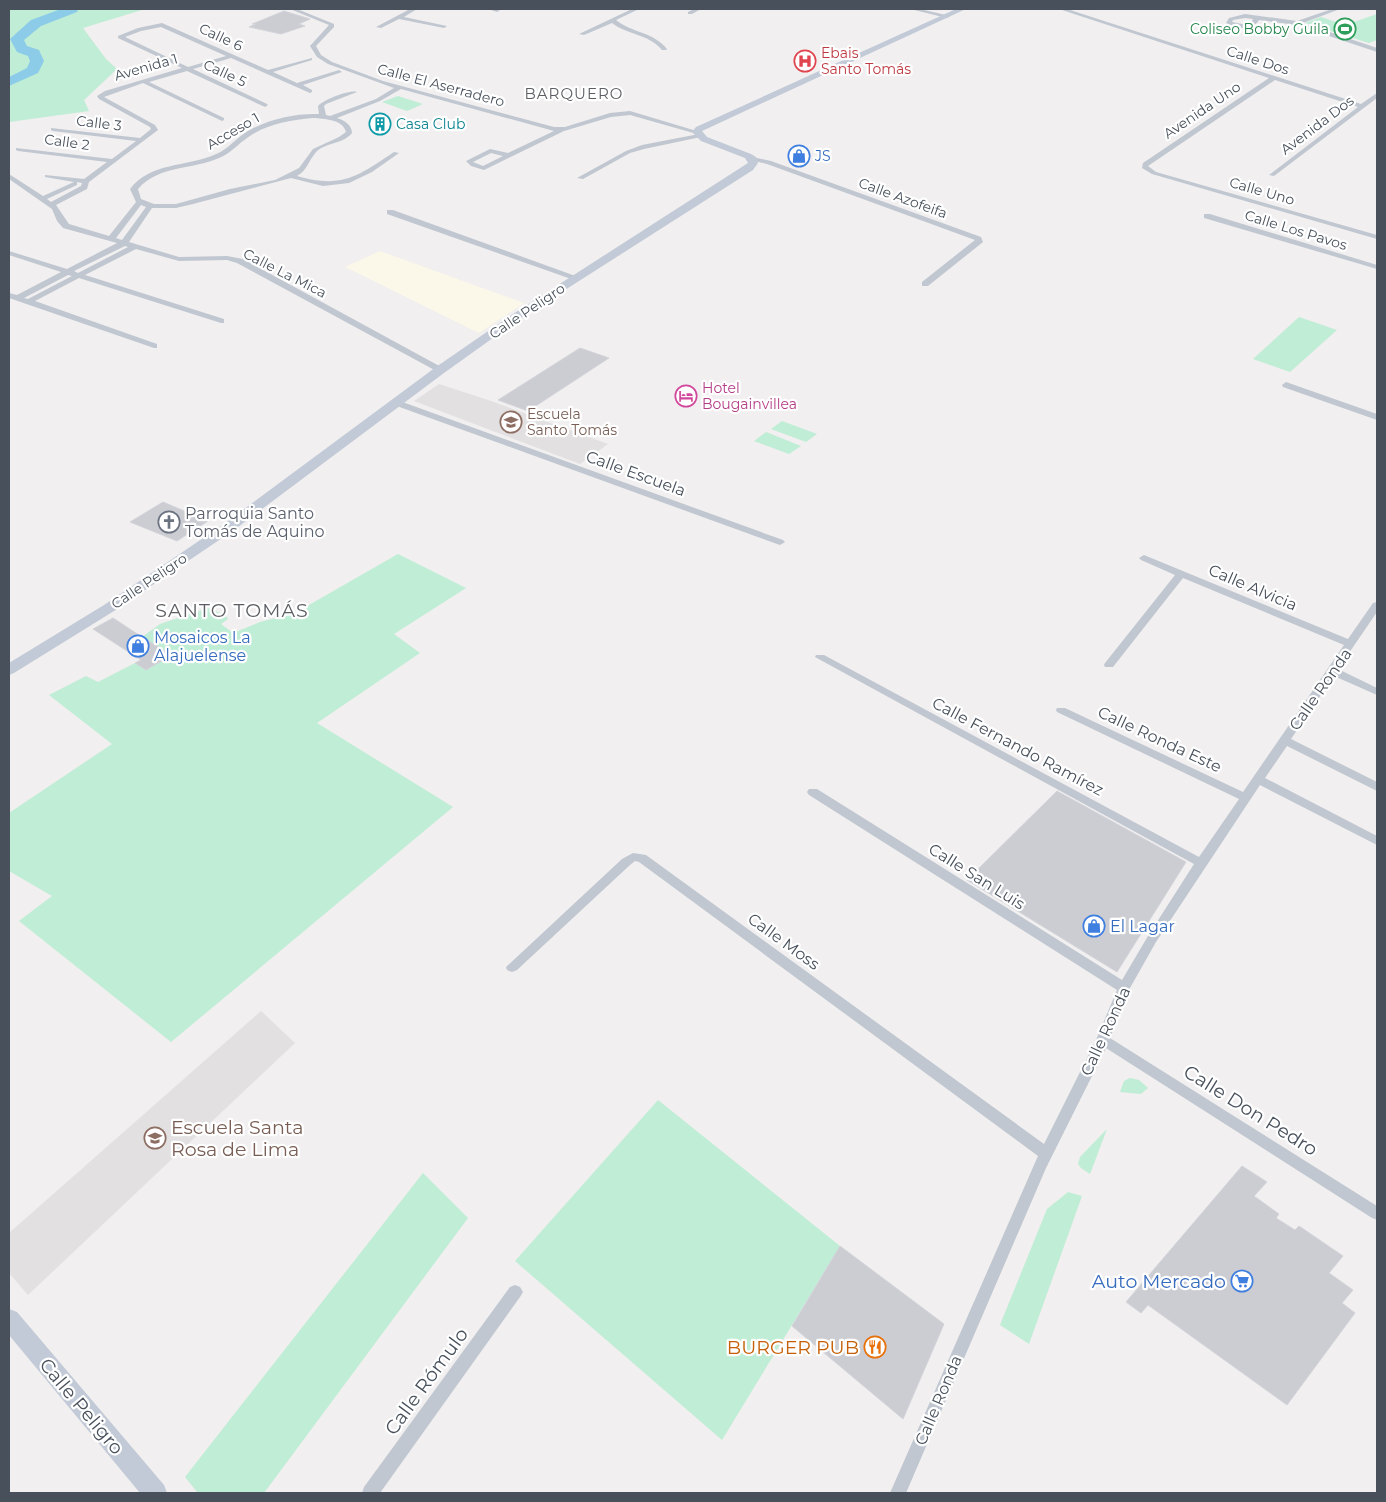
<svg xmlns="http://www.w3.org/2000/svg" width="1386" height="1502" font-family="Montserrat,sans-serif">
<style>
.commercial{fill:#fbf8e9}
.education{fill:#e2e0e0}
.green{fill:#bfedd5}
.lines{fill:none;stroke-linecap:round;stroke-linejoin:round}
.river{fill:#8dcce8;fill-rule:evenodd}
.building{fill:#cccdd3;stroke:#d3d4da}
.minor{fill:#c0c7d0;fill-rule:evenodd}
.secondary{fill:#c2cad7;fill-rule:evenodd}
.labels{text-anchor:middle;stroke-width:4.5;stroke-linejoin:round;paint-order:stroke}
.far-leisure-label{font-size:14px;fill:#27864d;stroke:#fff;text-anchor:end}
.far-street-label{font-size:14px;fill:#47505b;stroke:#fff}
.far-health-label{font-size:14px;fill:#be3a42;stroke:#fff;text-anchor:start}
.far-culture-label{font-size:14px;fill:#0d838f;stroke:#fff;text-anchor:start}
.far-shop-label{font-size:14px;fill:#366cbe;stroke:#fff;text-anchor:start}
.far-hotel-label{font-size:14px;fill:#b23c85;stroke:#fff;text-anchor:start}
.far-education-label{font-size:14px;fill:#785e54;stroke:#fff;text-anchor:start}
.far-neighbourhood-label{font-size:15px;letter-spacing:1px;fill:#5c5e63;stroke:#fff}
.street-label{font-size:16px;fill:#47505b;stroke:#fff}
.worship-label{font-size:16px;fill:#5b616d;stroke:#fff;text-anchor:start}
.shop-label{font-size:16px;fill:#366cbe;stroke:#fff;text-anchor:start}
.quarter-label{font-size:19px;letter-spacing:1px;fill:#5c5e63;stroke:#fff}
.near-street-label{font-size:19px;fill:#47505b;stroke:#fff}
.near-education-label{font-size:19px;fill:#785e54;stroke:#fff;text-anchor:start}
.near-shop-label{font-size:19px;fill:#366cbe;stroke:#fff;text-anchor:end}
.near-food-label{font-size:19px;fill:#c56008;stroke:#fff;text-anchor:end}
</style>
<rect width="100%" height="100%" fill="#f1efef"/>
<path class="commercial" d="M380,251L524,303L479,333L345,267Z"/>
<g class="education">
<path d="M439,384L491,401L608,444L580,464L414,401Z"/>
<path d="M261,1011L295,1043L28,1295L9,1273V1233Z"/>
</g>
<g class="green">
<path d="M9,9H145L83,28L106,59L117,69L84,100L89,111L9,122Z"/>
<path d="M1377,14V40L1369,43L1305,23L1321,17L1345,25Z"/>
<path d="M398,96L423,104L407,111L382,102Z"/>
<path d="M1299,317L1337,330L1290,372L1253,359Z"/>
<path d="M782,421L817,434L806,442L771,429Z"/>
<path d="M766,432L801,446L789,454L754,441Z"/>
<path d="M398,554L466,588L394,634L420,653L317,723L453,807L171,1042L19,921L52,896L9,871V813L112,744L49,695L86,676L98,682L135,663L146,670L171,656L142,637L160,624L208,608L225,615L228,619L221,624L233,633L260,622L295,613Z"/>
<path d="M1130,1078L1139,1080L1148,1088L1141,1094L1120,1092L1124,1081Z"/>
<path d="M658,1100L840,1246L722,1440L515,1261Z"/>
<path d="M1107,1129L1090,1174L1081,1168L1078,1164L1080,1157Z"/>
<path d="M423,1173L468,1218L264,1493H198L185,1477Z"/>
<path d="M1068,1192L1082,1196L1029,1344L1000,1325L1047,1209Z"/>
</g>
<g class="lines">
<path class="river" d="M61,9H78L77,12L41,26L24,40L27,46L39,50L44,61L38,73L9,86V77L27,68L30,61L28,56L17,52L10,39L31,20Z"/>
</g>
<g class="building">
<path d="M284,11L310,19L299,24L305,26L281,34L249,27L256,24H252Z"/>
<path d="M580,348L609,358L528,411L498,400Z"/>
<path d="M163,502L208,521L177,541L130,522Z"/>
<path d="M113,618L142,637L172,655L146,670L135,663L141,660L93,629Z"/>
<path d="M1057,791L1186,862L1117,972L967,880Z"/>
<path d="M1242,1166L1267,1182L1254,1196L1279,1214L1276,1218L1295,1230L1299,1226L1343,1256L1329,1273L1353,1290L1342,1303L1355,1313L1287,1405L1148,1305L1141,1313L1126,1302Z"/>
<path d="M840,1246L944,1324L903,1419L792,1326Z"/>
</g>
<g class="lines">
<g class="minor">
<path d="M290,9H297L334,24V27L316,46L321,55L332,62L383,81L554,127H565L610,113L630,111L700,132L697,134L630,115L611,117L564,131L484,170L471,166L466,161L490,149L508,153L554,131L401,89L380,101L337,118C344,120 352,125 352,133C343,144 328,142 317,151C309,159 308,170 297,176C342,189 358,176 394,152L399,153L372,172L349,183L323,186L291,178L193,204L176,208H152L129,242L179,257L227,256L243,259L443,368L444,370L440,373L237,263L227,260L179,261L136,249L85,275L224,319V323H221L79,278L35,301L157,344V348H154L9,298V293L17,295L61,272L9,255V251L67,269L117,243L63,228L57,221L52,209L9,179V174L43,196L74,182L45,177V175L84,179L107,162L18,151L16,150V148L112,159L136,141L53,131L51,130V128L140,138L151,129L150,127L99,99L97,96L105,91L182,68L118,38V36L138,28L162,23L268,70L312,58V60L273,72L297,83L339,70L342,72L303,85L312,90V92L310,93L231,58L193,69L267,104L268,105L265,107L187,71L149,82L224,118V120L222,121L143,83L104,97L155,125L158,130L89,182L87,189L56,205L69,224L109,236L136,202L130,189C151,162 186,167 214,155C225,151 233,142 242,135C263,120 294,113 319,114L318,106C323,100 350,89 357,92L326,104L324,106L326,115L330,116L376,99L394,88L328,64L317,57L310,46L329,25ZM161,27L226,56L188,67L125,37L141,31ZM313,118C324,119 343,119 346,132L339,137L313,149L299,168L275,180L230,189L176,204H154L141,199L138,189C159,165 192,170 219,158C230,154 238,144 247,138C266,124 290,120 313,118ZM491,153L503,156L483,166L473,162ZM77,182L82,183L81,186L51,202L47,199L77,185ZM141,205L146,207L122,240L116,238ZM125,246L128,247L78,273L74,271ZM68,275L72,276L28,299L24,298Z"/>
<path d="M410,9H417L404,17L447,26L444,28L399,19L381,28L376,27Z"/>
<path d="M488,9H499L500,10L497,12Z"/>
<path d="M632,9H639L616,20C632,33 654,32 667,49L666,50H662C649,34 627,35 612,23L584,35L579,34Z"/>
<path d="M694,9H701L692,14H688V12Z"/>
<path d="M910,9H920L950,16L947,18Z"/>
<path d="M1059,9H1067L1361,104L1377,93V98L1274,176L1269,175L1358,107L1275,80L1148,166L1156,172L1377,235V239L1152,174L1142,168L1143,163L1269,78Z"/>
<path d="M1332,9H1340L1303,23L1377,48V52L1296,25L1259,20C1253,31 1235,29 1226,23L1229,18L1245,14L1297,21ZM1245,18L1253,19L1252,21L1242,24L1232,22L1233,20Z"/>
<path d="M699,134L702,136L701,137L644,149L630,153L583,179L577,178L626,151L642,145Z"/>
<path d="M752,157L771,161L981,237L983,242L928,286H922V282L975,240L767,164L750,160L749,159Z"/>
<path d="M387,210H393L581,278L574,280L387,214Z"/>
<path d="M1204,214H1210L1377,265V269L1204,218Z"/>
<path d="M1286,382L1377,414V420L1283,387L1282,385Z"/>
<path d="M397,400L783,540L785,542L780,545L777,544L394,405L393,403Z"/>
<path d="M1144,555L1348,639L1373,603L1377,602V612L1338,669L1377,688V695L1334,676L1291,739L1377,782V791L1287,746L1265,778L1377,836V845L1260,785L1156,942L1130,988L1110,1038L1377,1206V1220L1372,1218L1106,1048L1046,1168L906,1493H890L1038,1156L639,862L635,861L630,865L517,970L512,972L507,970L506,967L622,859L633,853L646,855L1044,1144L1096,1040L1117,990L809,795L807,792L809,789H817L1122,980L1148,936L1194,864L815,657L816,655H824L1199,857L1239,799L1057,712L1056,710L1057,708H1065L1243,792L1344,645L1183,578L1113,667H1105L1104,665L1105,663L1175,575L1141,560L1139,558Z"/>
<path d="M515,1285L520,1287L523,1292L520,1297L380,1493H362L364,1487L510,1287Z"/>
</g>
<g class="secondary">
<path d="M956,9H966L702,131L707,137L751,154L756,157L758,163L753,170L521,318L444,373L234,530L114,611L14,673L9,675V663L104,605L224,524L436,367L513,314L748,163L745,158L701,141L692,132L696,127Z"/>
<path d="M9,1309L17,1312L164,1485L167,1493H140L9,1335Z"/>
</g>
</g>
<defs>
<g id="stadium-ring" transform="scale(1.125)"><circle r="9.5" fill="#fff" stroke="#2e9e5b" stroke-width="1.5"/><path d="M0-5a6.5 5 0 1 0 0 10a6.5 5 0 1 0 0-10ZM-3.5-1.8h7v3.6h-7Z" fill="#2e9e5b"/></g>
<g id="hospital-ring" transform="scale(1.125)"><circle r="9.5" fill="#fff" stroke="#e0444e" stroke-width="1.5"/><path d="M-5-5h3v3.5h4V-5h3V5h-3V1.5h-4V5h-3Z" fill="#e0444e"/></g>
<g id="building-ring" transform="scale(1.125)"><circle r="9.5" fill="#fff" stroke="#0f9aa8" stroke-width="1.5"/><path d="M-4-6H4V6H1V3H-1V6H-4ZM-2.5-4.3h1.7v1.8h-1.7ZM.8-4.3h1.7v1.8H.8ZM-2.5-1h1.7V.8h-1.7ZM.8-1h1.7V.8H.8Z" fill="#0f9aa8"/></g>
<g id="shop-ring" transform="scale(1.125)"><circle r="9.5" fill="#fff" stroke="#3f7fe0" stroke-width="1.5"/><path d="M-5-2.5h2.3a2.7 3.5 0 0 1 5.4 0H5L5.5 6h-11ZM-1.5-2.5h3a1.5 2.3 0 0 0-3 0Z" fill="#3f7fe0"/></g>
<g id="hotel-ring" transform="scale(1.125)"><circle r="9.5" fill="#fff" stroke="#d1479c" stroke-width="1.5"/><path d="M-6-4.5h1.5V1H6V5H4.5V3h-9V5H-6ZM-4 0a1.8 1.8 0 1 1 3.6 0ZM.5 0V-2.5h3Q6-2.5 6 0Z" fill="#d1479c"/></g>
<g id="school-ring" transform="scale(1.125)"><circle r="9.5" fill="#fff" stroke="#8d6e63" stroke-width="1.5"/><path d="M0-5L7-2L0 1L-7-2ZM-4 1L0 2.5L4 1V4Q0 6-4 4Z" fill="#8d6e63"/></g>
<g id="church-ring" transform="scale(1.125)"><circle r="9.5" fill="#fff" stroke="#6b7280" stroke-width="1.5"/><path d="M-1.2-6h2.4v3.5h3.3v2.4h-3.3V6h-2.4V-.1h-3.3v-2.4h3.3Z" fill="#6b7280"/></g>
<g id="supermarket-ring" transform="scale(1.125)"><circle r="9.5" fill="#fff" stroke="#3f7fe0" stroke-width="1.5"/><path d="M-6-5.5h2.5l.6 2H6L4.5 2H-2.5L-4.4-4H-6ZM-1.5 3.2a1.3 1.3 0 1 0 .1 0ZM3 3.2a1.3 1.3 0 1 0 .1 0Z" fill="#3f7fe0"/></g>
<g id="restaurant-ring" transform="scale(1.125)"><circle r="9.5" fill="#fff" stroke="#e8710a" stroke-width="1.5"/><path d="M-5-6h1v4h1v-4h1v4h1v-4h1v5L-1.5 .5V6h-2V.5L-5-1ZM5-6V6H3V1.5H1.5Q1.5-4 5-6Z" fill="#e8710a"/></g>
</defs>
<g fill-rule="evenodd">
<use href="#stadium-ring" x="1345" y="29"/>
<use href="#hospital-ring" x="805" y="61"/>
<use href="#building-ring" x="380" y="124"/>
<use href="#shop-ring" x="799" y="156"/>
<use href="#hotel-ring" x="686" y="396"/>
<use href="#school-ring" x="511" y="422"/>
<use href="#church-ring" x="169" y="522"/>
<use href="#shop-ring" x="138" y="646"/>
<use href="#shop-ring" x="1094" y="926"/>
<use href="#school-ring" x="155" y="1138"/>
<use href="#supermarket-ring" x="1242" y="1281"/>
<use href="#restaurant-ring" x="875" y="1347"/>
</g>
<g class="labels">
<g class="far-leisure-label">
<text x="1329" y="34">Coliseo Bobby Guila</text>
</g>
<g class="far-street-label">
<text transform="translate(221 37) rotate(25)" y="5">Calle 6</text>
<text transform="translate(1258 60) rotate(18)" y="5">Calle Dos</text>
<text transform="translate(146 67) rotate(-16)" y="5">Avenida 1</text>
<text transform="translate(225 73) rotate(25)" y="5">Calle 5</text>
<text transform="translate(441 85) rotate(15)" y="5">Calle El Aserradero</text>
<text transform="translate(1202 110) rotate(-34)" y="5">Avenida Uno</text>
<text transform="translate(99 123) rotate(7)" y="5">Calle 3</text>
<text transform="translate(1317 125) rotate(-37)" y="5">Avenida Dos</text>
<text transform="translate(233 131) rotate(-30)" y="5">Acceso 1</text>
<text transform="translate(67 142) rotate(8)" y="5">Calle 2</text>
<text transform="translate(1262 191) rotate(16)" y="5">Calle Uno</text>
<text transform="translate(903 198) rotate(20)" y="5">Calle Azofeifa</text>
<text transform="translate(1296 230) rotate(17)" y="5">Calle Los Pavos</text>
<text transform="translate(285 273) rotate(27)" y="5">Calle La Mica</text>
<text transform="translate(527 311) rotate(-34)" y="5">Calle Peligro</text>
<text transform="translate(149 581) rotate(-34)" y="5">Calle Peligro</text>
</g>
<g class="far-health-label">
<text x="821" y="58">Ebais<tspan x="821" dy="16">Santo Tomás</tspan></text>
</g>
<g class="far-culture-label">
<text x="396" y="129">Casa Club</text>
</g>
<g class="far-shop-label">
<text x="815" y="161">JS</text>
</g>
<g class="far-hotel-label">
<text x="702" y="393">Hotel<tspan x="702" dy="16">Bougainvillea</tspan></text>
</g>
<g class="far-education-label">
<text x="527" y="419">Escuela<tspan x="527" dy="16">Santo Tomás</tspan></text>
</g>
<g class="far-neighbourhood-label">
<text x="574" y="99">BARQUERO</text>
</g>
<g class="street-label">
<text transform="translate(636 473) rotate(20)" y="6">Calle Escuela</text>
<text transform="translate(1253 587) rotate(23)" y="6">Calle Alvicia</text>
<text transform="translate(1320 689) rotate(-55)" y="6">Calle Ronda</text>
<text transform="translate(1160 739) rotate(25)" y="6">Calle Ronda Este</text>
<text transform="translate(1018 746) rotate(28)" y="6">Calle Fernando Ramírez</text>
<text transform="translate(977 876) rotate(32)" y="6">Calle San Luis</text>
<text transform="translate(784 941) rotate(36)" y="6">Calle Moss</text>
<text transform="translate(1105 1031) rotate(-65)" y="6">Calle Ronda</text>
<text transform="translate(938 1400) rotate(-67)" y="6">Calle Ronda</text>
</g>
<g class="worship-label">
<text x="185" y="519">Parroquia Santo<tspan x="185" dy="18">Tomás de Aquino</tspan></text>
</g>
<g class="shop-label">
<text x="154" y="643">Mosaicos La<tspan x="154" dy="18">Alajuelense</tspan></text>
<text x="1110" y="932">El Lagar</text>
</g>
<g class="quarter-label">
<text x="232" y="617">SANTO TOMÁS</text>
</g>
<g class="near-street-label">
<text transform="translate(1251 1110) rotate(32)" y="7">Calle Don Pedro</text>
<text transform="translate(426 1381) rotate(-54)" y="7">Calle Rómulo</text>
<text transform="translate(82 1406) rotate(50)" y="7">Calle Peligro</text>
</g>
<g class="near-education-label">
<text x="171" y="1134">Escuela Santa<tspan x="171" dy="22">Rosa de Lima</tspan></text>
</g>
<g class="near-shop-label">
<text x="1226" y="1288">Auto Mercado</text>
</g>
<g class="near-food-label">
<text x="859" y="1354">BURGER PUB</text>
</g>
</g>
<rect width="1386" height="1502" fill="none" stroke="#47505b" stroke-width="20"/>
</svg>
